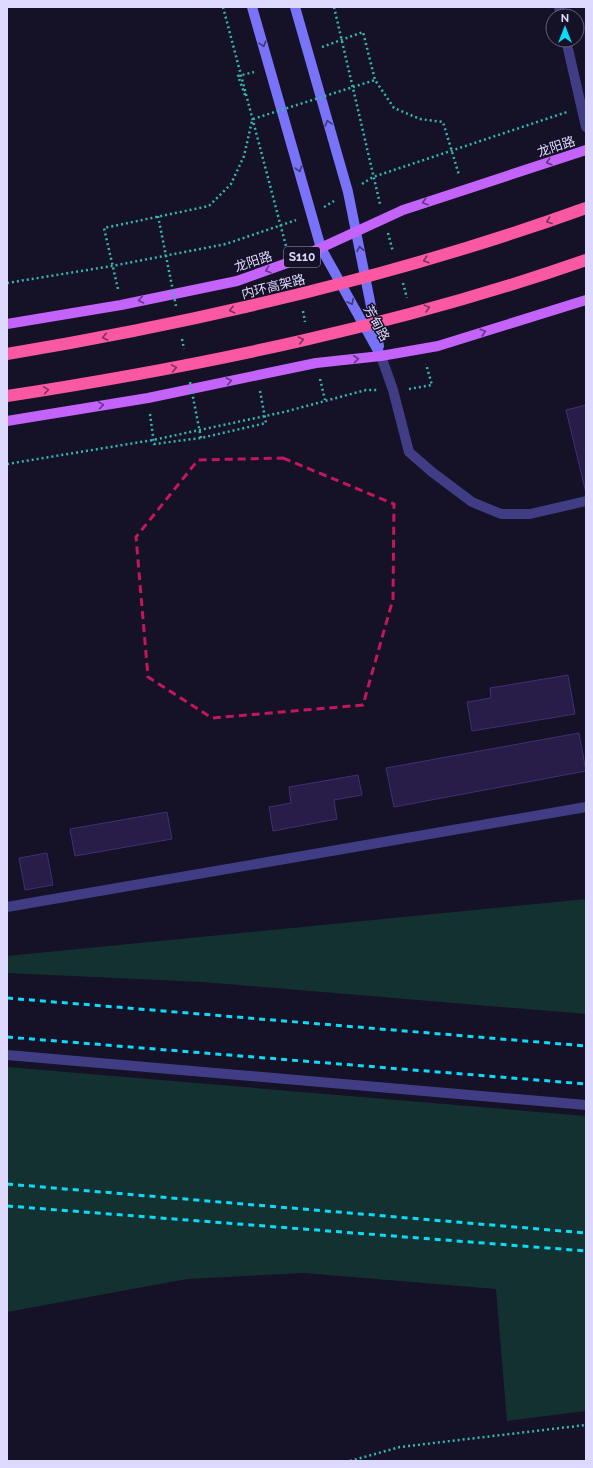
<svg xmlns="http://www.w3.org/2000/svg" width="593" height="1468" font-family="Raleway,'Noto Sans SC',sans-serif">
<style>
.green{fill:#143131}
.building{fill:#271d48;stroke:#3f3073}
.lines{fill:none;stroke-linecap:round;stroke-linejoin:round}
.path{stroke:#34b6b1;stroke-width:2.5;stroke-dasharray:2 3;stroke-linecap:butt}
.lane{stroke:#413d85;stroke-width:10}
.secondary{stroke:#7973fa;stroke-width:10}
.primary{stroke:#c463fa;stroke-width:10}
.rail{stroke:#0bdbf7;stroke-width:3;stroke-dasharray:6 5;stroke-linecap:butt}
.path-bridge{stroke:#34b6b1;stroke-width:2.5;stroke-dasharray:2 3;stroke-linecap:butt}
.highway-bridge{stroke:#fa58a2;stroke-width:12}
.oneway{stroke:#3d387b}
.oneway2{stroke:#643686}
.oneway3{stroke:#7c315e}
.marked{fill:none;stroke:#c2185b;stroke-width:3;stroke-dasharray:8 5;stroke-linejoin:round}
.labels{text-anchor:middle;stroke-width:3;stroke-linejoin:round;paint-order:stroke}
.shield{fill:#151127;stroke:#a19cbe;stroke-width:1}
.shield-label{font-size:12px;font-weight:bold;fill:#ddd8fe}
.street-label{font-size:13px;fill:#ddd8fe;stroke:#151127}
</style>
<rect width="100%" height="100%" fill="#151127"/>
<g class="green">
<path d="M586,899V1014L203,982L7,973V956Z"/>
<path d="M7,1067L586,1116V1411L507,1421L496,1289L304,1273L187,1279L7,1312Z"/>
</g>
<g class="building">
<path d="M586,405V493L566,410Z"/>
<path d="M568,675L575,714L472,731L467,702L491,698L490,688Z"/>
<path d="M579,733L586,771L394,807L386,768Z"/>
<path d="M358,775L362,795L334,800L337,819L273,831L269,807L291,803L289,787Z"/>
<path d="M167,812L172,839L75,856L70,829Z"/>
<path d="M47,853L53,885L25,890L19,858Z"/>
</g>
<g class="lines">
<g class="path">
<path d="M223,7L286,246"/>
<path d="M334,7L380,204"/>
<path d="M322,47L363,32L375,80L394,108L420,119L443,122L459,175"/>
<path d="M245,95L238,76L254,72"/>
<path d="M362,184L373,177L567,112"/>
<path d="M324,207L334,201"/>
<path d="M388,233L393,252"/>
<path d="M7,283L112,266L226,244L296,220"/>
<path d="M403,283L407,298"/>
<path d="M118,289L104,228L209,206L231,184L244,156L252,121"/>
<path d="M303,311L305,322"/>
<path d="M320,379L325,400"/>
<path d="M409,389L432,385L426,364"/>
<path d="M150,414L154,444L201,438L266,423L260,391"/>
<path d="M7,464L153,440L284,412L366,390H377"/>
<path d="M350,1461L400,1447L586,1425"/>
</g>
<g class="lane">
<path d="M559,7L561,16"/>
<path d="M566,40L586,127"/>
<path d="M381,356L393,390L409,452L432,472L472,502L501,514H530L586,501"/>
<path d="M7,907L586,807"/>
<path d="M7,1055L586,1105"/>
</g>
<g class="secondary">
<path d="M252,7L321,248L381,356"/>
<path d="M295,7L348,192L379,346"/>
</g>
<g class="primary">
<path d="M7,324L121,305L237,281L290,262L403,210L586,150"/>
<path d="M7,421L148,398L316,363L381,356L438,346L586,300"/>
</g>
<g class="rail">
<path d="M7,998L586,1046"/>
<path d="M7,1037L586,1084"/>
<path d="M7,1184L586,1233"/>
<path d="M7,1206L586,1251"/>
</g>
<g class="path-bridge">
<path d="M253,119L375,80"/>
<path d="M158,216L176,306"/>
<path d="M182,339L184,349"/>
<path d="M190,382L201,438"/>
</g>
<g class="highway-bridge">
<path d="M7,354C204,321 398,276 586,208"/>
<path d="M7,396C202,366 400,325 586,260"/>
</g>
</g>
<defs><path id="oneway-chevron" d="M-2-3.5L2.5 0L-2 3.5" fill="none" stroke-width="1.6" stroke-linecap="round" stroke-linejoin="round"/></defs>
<g class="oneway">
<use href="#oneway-chevron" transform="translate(263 44) rotate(73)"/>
<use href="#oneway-chevron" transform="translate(328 123) rotate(-106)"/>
<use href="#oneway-chevron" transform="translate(299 169) rotate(74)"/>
<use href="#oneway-chevron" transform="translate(360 249) rotate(-101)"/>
<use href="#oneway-chevron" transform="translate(351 302) rotate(61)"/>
</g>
<g class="oneway2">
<use href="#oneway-chevron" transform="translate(549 162) rotate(162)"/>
<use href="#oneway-chevron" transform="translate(425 202) rotate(162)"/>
<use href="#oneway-chevron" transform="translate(268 270) rotate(161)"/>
<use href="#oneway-chevron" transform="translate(141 300) rotate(168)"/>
<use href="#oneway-chevron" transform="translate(483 332) rotate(-17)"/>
<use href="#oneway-chevron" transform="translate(356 359) rotate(-6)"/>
<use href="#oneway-chevron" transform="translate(229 381) rotate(-12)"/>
<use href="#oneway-chevron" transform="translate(101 405) rotate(-9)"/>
</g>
<g class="oneway3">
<use href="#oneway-chevron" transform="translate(549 221) rotate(160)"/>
<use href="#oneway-chevron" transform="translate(426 260) rotate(163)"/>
<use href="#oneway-chevron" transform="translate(427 308) rotate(-15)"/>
<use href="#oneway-chevron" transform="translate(232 310) rotate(167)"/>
<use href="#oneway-chevron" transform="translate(105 337) rotate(169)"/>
<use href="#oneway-chevron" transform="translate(301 340) rotate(-12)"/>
<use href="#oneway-chevron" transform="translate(174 368) rotate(-10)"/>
<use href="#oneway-chevron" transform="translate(46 390) rotate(-9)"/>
</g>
<path class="marked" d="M283,458L394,504L393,599L363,705L212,718L148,677L136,537L198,460Z"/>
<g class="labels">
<rect class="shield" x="284" y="247" width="36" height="20" rx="3"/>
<g class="shield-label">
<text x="302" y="261">S110</text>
</g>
<g class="street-label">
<text transform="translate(556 146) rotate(-18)" y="5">龙阳路</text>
<text transform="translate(253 261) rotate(-18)" y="5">龙阳路</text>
<text transform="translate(273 286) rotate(-14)" y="5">内环高架路</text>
<text transform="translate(377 323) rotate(61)" y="5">芳甸路</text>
</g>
</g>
<rect width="593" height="1468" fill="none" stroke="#ddd8fe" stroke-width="16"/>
<g transform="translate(565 28)"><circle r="19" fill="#151127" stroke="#65617d"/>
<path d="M0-3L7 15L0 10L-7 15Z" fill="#0bdbf7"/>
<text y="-6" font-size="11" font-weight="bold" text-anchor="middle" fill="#ddd8fe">N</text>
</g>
</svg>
